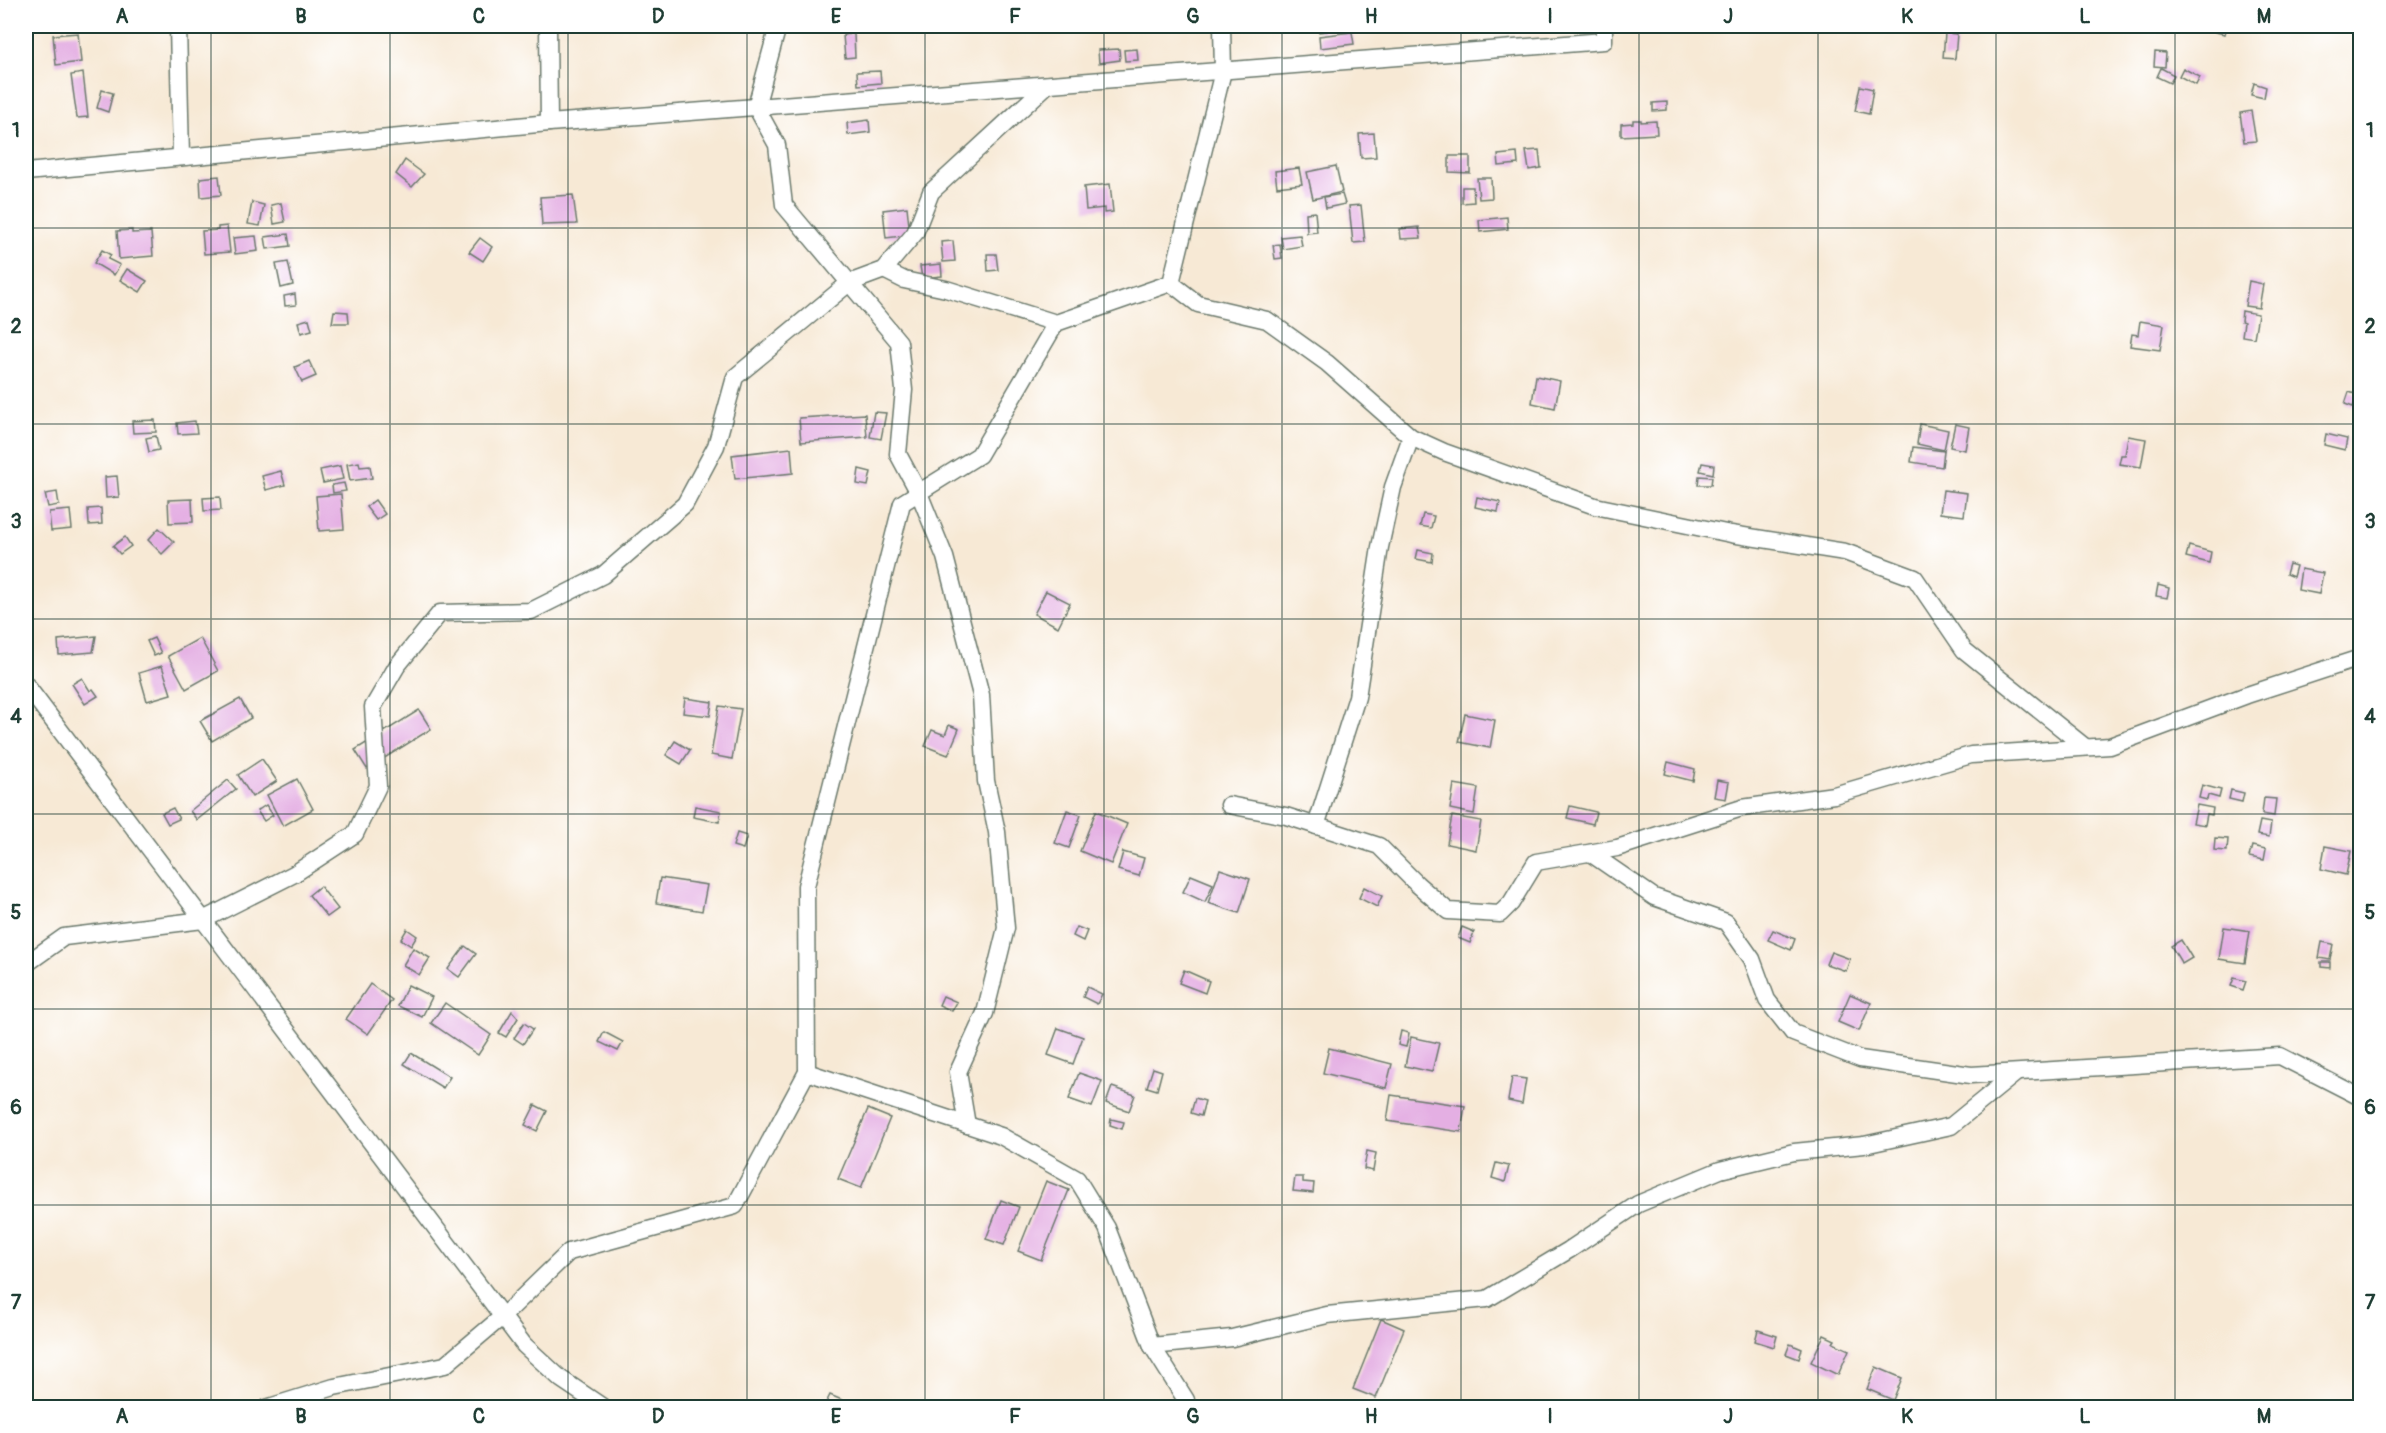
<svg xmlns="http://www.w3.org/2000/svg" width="2386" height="1433" font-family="Pangolin,sans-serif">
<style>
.building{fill:#e4afe3}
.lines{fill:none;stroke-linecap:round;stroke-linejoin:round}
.minor-casing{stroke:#6b796c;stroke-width:19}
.minor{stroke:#fff;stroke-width:16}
.grid{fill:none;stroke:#1f3d34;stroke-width:1.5;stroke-opacity:0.55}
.neatline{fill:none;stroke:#1f3d34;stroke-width:2}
.grid-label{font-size:20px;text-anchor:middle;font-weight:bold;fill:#1f3d34}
</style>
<rect width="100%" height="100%" fill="#fff"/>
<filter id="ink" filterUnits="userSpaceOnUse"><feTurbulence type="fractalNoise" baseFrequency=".0167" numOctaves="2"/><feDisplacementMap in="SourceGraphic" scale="12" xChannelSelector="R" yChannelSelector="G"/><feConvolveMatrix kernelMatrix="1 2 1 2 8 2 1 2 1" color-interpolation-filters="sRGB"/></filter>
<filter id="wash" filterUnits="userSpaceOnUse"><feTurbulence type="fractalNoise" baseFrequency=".008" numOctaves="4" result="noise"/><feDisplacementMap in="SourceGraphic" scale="24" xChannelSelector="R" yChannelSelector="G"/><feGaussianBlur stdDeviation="1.35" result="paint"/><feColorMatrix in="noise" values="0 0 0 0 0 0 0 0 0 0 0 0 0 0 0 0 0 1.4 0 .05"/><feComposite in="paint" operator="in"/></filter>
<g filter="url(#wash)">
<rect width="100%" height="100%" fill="#f7e9d5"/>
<g id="blocks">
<g class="building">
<path d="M1318,26H1326L1327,31L1319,32Z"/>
<path d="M1496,26H1509V31L1497,32Z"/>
<path d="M1869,26H1882L1881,32L1869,30Z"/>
<path d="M2216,26H2227L2225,34L2215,32Z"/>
<path d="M1352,32L1354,44L1320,48L1319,36Z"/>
<path d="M78,33L81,62L56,65L53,35Z"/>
<path d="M1945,33L1957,34L1955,59L1943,58Z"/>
<path d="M854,34L855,57L845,58L843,35Z"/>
<path d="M1119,49L1120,60L1099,63L1098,50Z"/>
<path d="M1137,49L1138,60L1125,61L1124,50Z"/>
<path d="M2155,52L2166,53L2165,67L2154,66Z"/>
<path d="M2161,68L2174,75L2170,83L2157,77Z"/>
<path d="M2183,68L2200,77L2196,85L2179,76Z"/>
<path d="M880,71L881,83L858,85L857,72Z"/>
<path d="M83,73L88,117L77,118L71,75Z"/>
<path d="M2254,83L2266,87L2264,98L2251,95Z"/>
<path d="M1860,86L1873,89L1869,114L1855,111Z"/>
<path d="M102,90L113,93L108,112L97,108Z"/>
<path d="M1667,102V110L1653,111V103Z"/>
<path d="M2251,111L2256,141L2244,142L2240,113Z"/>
<path d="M869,120L870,132L848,135L847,123Z"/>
<path d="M1633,120H1641V122L1656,121L1657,134L1621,136V124L1633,123Z"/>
<path d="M1374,133L1376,157L1361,158L1359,134Z"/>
<path d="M1539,150L1541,168L1529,170L1526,151Z"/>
<path d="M1517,153L1518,164L1499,166L1498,155Z"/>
<path d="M1449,156H1470V173L1449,172Z"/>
<path d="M405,160L424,174L412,187L396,174Z"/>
<path d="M1336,166L1342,192L1313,199L1307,172Z"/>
<path d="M1299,168L1302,184L1277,187L1275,171Z"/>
<path d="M219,176L221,195L201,197L200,178Z"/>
<path d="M1477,178H1491L1492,198L1479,199Z"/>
<path d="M1110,184L1113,212L1104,213V208L1086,210L1084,187Z"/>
<path d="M1462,187H1473L1474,202L1462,203Z"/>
<path d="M1342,194L1345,204L1326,208L1324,197Z"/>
<path d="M573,195L577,224L542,225L540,197Z"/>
<path d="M252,202L264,205L260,226L248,224Z"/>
<path d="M281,203L285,222L274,224L271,205Z"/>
<path d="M1361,205L1365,242L1353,243L1349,206Z"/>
<path d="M907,207L910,235L886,238L883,210Z"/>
<path d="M1315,212L1317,232L1307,233L1306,213Z"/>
<path d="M1507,217L1508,229L1480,232L1479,220Z"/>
<path d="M227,226L230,252L204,254L202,231L218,230V227Z"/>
<path d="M1419,227L1421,238L1401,239L1400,229Z"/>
<path d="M132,230V233L151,232L153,256L119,259L117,231Z"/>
<path d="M288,234L290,246L267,249L265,237Z"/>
<path d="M1300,235L1302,246L1283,249L1281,237Z"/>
<path d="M256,236L258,251L235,254L233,238Z"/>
<path d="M480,238L492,247L483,261L469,252Z"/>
<path d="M953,241L955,261L943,262L941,242Z"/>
<path d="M1280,244L1282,258L1275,259L1273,245Z"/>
<path d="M102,250L111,255L108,259L120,265L114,275L94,263Z"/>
<path d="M987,254H996L998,270L988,271Z"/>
<path d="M288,262L293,285L281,288L276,264Z"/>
<path d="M941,264L942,276L922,278L920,266Z"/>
<path d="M127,269L147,281L140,292L120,280Z"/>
<path d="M2249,281L2263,284L2259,308L2245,306Z"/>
<path d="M295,294L296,305L285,306L284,296Z"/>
<path d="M334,311L348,312L349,323H332Z"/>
<path d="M2242,311L2258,314L2254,338L2242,336L2244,322L2241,321Z"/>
<path d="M309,319L312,330L301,333L298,322Z"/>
<path d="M2140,321L2164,325L2160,350L2130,346L2132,334L2138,335Z"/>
<path d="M309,361L316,376L302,382L295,367Z"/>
<path d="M1536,376L1560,381L1555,408L1532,403Z"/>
<path d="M2349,392L2358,395L2353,407L2345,404Z"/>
<path d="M874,412L886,413L881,439L870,437Z"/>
<path d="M865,414L867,437L801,442L799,418Z"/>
<path d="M155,420L156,432L133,433L132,421Z"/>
<path d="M195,421L197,433L178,434L177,423Z"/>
<path d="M1920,424L1948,430L1944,450L1917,444Z"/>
<path d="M1955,424L1969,427L1965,450L1950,447Z"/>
<path d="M2326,434L2347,439L2345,450L2324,445Z"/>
<path d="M156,436L159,450L149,452L146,438Z"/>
<path d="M2128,436L2146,439L2141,467L2119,464L2121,455H2125Z"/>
<path d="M1913,447L1944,451L1942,467L1911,462Z"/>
<path d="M791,448L793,473L735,479L732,455Z"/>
<path d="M359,462L360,467L370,466L372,478L350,481L347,464Z"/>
<path d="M1702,463L1714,465L1713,474L1700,471Z"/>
<path d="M340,466L343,479L323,483L320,470Z"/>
<path d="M859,469L871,472L868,486L857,484Z"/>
<path d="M281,471L285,485L266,490L262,476Z"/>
<path d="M117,476L119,497L106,498L105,477Z"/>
<path d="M1699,476L1712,477L1711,485H1698Z"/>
<path d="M344,483L346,491L333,493L332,485Z"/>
<path d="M1943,490L1967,493L1964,516L1940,513Z"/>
<path d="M57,492L59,505L48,507L45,494Z"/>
<path d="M341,494L344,529L319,531L316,496Z"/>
<path d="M220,497L221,510L204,511L203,498Z"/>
<path d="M1477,497L1500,502L1498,512L1475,507Z"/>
<path d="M192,499L193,522L169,523L168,500Z"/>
<path d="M375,500L385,514L376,520L366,507Z"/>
<path d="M101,508L102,524L89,525L88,509Z"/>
<path d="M70,510L72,529L51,531L49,512Z"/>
<path d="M1423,514L1434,516L1431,528L1420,526Z"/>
<path d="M159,528L174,542L162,554L148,540Z"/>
<path d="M125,537L131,546L120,554L113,546Z"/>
<path d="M2189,546L2211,552L2209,563L2186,557Z"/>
<path d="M1418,550L1433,553L1432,562L1416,559Z"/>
<path d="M2289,564L2296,566L2293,577L2286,574Z"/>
<path d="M2301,569L2323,573L2319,594L2298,590Z"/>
<path d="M2158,585L2169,588L2167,598L2156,596Z"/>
<path d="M1046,591L1070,603L1058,627L1034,614Z"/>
<path d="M96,636L93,652L59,655L58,640Z"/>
<path d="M154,638L161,653L154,656L147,641Z"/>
<path d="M200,638L218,671L186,689L168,656Z"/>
<path d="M162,666L171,694L147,701L139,673Z"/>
<path d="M82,678L90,691L93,689L98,696L85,704L72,684Z"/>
<path d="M685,698L712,702L710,716L683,713Z"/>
<path d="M240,699L251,718L212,741L200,721Z"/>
<path d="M719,706L741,709L732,759L711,755Z"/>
<path d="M419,710L431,729L367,769L355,750Z"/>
<path d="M1465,714L1495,720L1490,748L1459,742Z"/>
<path d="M949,725L959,729L948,755L925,746L932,730L945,735Z"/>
<path d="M675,741L690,750L681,764L666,755Z"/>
<path d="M262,759L277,781L252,797L238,775Z"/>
<path d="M1668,762L1695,769L1693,781L1665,774Z"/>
<path d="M297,779L313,809L283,826L267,795Z"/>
<path d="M228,780L236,789L197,820L190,811Z"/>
<path d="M1717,780L1729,782L1726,799L1714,797Z"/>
<path d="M1454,784L1478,788L1474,814L1450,809Z"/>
<path d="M2202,785L2221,790L2219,798L2208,795L2207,800L2199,798Z"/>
<path d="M2231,790L2244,793L2242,802L2229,799Z"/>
<path d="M2264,798L2276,799L2274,816L2262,814Z"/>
<path d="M266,805L273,815L264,821L257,811Z"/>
<path d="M2197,805L2213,808L2212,815L2207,814L2205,825L2193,823Z"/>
<path d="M695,806L721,811L719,822L693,817Z"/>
<path d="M1570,806L1596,812L1593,824L1567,818Z"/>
<path d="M173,808L179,819L168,824L162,813Z"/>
<path d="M1067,810L1081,815L1069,848L1055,843Z"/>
<path d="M1096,811L1127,824L1111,864L1080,851Z"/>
<path d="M1452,816L1481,821L1476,850L1447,844Z"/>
<path d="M2260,821L2271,823L2269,837L2257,835Z"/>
<path d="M737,833L747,836L743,849L733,846Z"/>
<path d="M2215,838L2228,839L2227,851L2214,850Z"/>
<path d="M2252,846L2266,849L2264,860L2249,857Z"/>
<path d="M2325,846L2351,851L2346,875L2321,869Z"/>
<path d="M1123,852L1144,858L1139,876L1118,870Z"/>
<path d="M1220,869L1250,879L1239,913L1208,903Z"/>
<path d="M1191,875L1213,884L1205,902L1183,892Z"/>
<path d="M660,878L707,885L702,911L656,903Z"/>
<path d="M320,886L338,909L327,917L309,895Z"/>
<path d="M1364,887L1382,896L1377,907L1359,898Z"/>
<path d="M1077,927L1087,931L1083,941L1073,936Z"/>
<path d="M1462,927L1474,932L1470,943L1458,938Z"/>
<path d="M2224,927L2250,931L2245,963L2219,959Z"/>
<path d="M407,929L417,936L411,946L401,939Z"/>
<path d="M1773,930L1795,939L1791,950L1768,940Z"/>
<path d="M2181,940L2192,958L2182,964L2171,946Z"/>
<path d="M2322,942L2333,944L2330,960L2319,958Z"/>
<path d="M465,946L476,954L459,977L448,969Z"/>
<path d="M413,948L430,958L419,975L403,965Z"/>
<path d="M1831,952L1850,959L1846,971L1826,964Z"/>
<path d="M2321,962H2330V968L2321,967Z"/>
<path d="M1184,970L1209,981L1205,993L1179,983Z"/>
<path d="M2234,978L2246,981L2243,990L2231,986Z"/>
<path d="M370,984L392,1000L368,1034L346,1019Z"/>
<path d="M408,985L432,997L422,1017L398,1006Z"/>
<path d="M1087,987L1102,994L1097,1004L1083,997Z"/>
<path d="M1850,994L1871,1003L1859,1031L1838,1022Z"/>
<path d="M943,996L957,1002L952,1011L939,1005Z"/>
<path d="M445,1003L491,1035L478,1055L431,1023Z"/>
<path d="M512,1011L518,1018L506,1037L499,1033Z"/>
<path d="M524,1023L533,1029L523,1044L514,1038Z"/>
<path d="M1058,1028L1083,1037L1073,1064L1048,1055Z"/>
<path d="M1401,1031L1409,1033L1406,1047L1398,1045Z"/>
<path d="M604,1032L623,1042L618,1051L599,1042Z"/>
<path d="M1411,1037L1439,1043L1432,1072L1405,1066Z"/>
<path d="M1329,1048L1392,1064L1386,1088L1323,1073Z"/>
<path d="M411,1053L450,1077L443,1088L404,1064Z"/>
<path d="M1153,1068L1162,1071L1157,1090L1147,1087Z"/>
<path d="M1079,1073L1102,1081L1092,1107L1069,1099Z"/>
<path d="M1512,1077L1526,1079L1522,1104L1508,1101Z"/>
<path d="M1112,1087L1135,1095L1129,1111L1106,1103Z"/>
<path d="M1391,1095L1465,1106L1461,1132L1387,1121Z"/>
<path d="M1195,1098L1205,1101L1201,1116L1191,1113Z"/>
<path d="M535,1105L547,1111L537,1131L525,1125Z"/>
<path d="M868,1109L890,1118L861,1188L838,1179Z"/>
<path d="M1111,1119L1124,1122L1122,1129L1110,1125Z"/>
<path d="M1367,1151L1376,1153L1373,1171L1364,1169Z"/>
<path d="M1496,1163L1509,1166L1505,1182L1492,1178Z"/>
<path d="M1295,1177H1303V1182L1314,1183L1313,1193L1293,1191Z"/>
<path d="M1046,1181L1069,1190L1041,1260L1018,1251Z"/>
<path d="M1001,1200L1019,1207L1004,1245L986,1239Z"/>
<path d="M1381,1319L1404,1329L1376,1398L1353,1389Z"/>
<path d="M1758,1330L1777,1336L1774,1347L1755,1341Z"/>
<path d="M1824,1335L1835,1340L1833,1343L1849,1350L1838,1375L1811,1362Z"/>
<path d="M1790,1344L1802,1349L1799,1359L1786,1354Z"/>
<path d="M1876,1367L1902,1378L1893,1400L1867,1389Z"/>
<path d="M830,1395L849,1403L847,1408H831L825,1405Z"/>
<path d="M1911,1400L1920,1404L1919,1408H1908Z"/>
</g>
</g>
</g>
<g filter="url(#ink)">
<use href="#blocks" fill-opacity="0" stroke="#6b796c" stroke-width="1.5"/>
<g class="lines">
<g class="minor-casing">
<g id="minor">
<path d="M178,26L181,157"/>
<path d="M548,26L549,123"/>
<path d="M778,26L756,107L777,145L784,205L899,342L904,390L898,454L919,493L945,557L981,695L986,781L997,832L1006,928L985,1013L958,1072L967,1125"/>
<path d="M26,172L549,123L1604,41V26"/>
<path d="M884,270L904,280L946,289L1056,323"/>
<path d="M1171,283L1198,304L1267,320L1327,363L1411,437L1444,452L1595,506L1731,534L1845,552L1915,578L1964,650L2085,747"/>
<path d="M26,685L524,1345L561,1379L604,1408"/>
<path d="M1229,805L1286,816L1379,846L1417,884L1448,911L1500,914L1511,903L1536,862L1617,848L1742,808L1834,795L1971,755L2110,746L2247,695L2360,658"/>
<path d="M1316,826L1357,697L1380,547L1393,487L1411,437"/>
<path d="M1590,853L1654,897L1726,922L1752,959L1767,1000L1793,1033L1860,1059L1971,1075L2280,1056L2360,1097"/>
<path d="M26,964L64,937L203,920L294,874L355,834L378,786L373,707L397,666L440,613L531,611L603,575L685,504L716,446L735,377L849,283L884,270L915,233L931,192L1047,85"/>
<path d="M807,1072L1001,1136L1077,1179L1107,1228L1152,1346L1186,1400V1408"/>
<path d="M1152,1346L1232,1338L1327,1315L1487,1299L1569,1250L1638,1204L1720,1170L1794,1152L1864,1145L1951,1126L2016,1073"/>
<path d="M266,1408L334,1387L445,1365L503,1316L569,1252L735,1206L807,1072L806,886L902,503L979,455L1056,323L1171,283L1223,71L1222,26"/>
</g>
</g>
<use href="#minor" class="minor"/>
</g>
</g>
<path class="grid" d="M211,26V1408M390,26V1408M568,26V1408M747,26V1408M925,26V1408M1104,26V1408M1282,26V1408M1461,26V1408M1639,26V1408M1818,26V1408M1996,26V1408M2175,26V1408M26,228H2360M26,424H2360M26,619H2360M26,814H2360M26,1009H2360M26,1205H2360"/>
<rect width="2386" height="1433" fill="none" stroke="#fff" stroke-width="66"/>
<rect x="33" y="33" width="2320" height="1367" class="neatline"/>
<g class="grid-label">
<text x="122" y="23">A</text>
<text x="301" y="23">B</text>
<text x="479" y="23">C</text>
<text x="658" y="23">D</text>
<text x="836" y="23">E</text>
<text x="1015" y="23">F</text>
<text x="1193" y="23">G</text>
<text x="1371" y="23">H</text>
<text x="1550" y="23">I</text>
<text x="1728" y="23">J</text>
<text x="1907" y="23">K</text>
<text x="2085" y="23">L</text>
<text x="2264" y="23">M</text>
<text x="16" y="137">1</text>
<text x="2370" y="137">1</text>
<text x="16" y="333">2</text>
<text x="2370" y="333">2</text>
<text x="16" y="528">3</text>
<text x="2370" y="528">3</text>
<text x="16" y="723">4</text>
<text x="2370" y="723">4</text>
<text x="16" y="919">5</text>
<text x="2370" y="919">5</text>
<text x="16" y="1114">6</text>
<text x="2370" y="1114">6</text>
<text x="16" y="1309">7</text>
<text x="2370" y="1309">7</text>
<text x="122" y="1423">A</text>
<text x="301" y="1423">B</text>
<text x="479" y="1423">C</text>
<text x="658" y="1423">D</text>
<text x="836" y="1423">E</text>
<text x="1015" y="1423">F</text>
<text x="1193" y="1423">G</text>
<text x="1371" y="1423">H</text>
<text x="1550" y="1423">I</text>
<text x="1728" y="1423">J</text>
<text x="1907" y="1423">K</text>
<text x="2085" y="1423">L</text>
<text x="2264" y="1423">M</text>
</g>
</svg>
